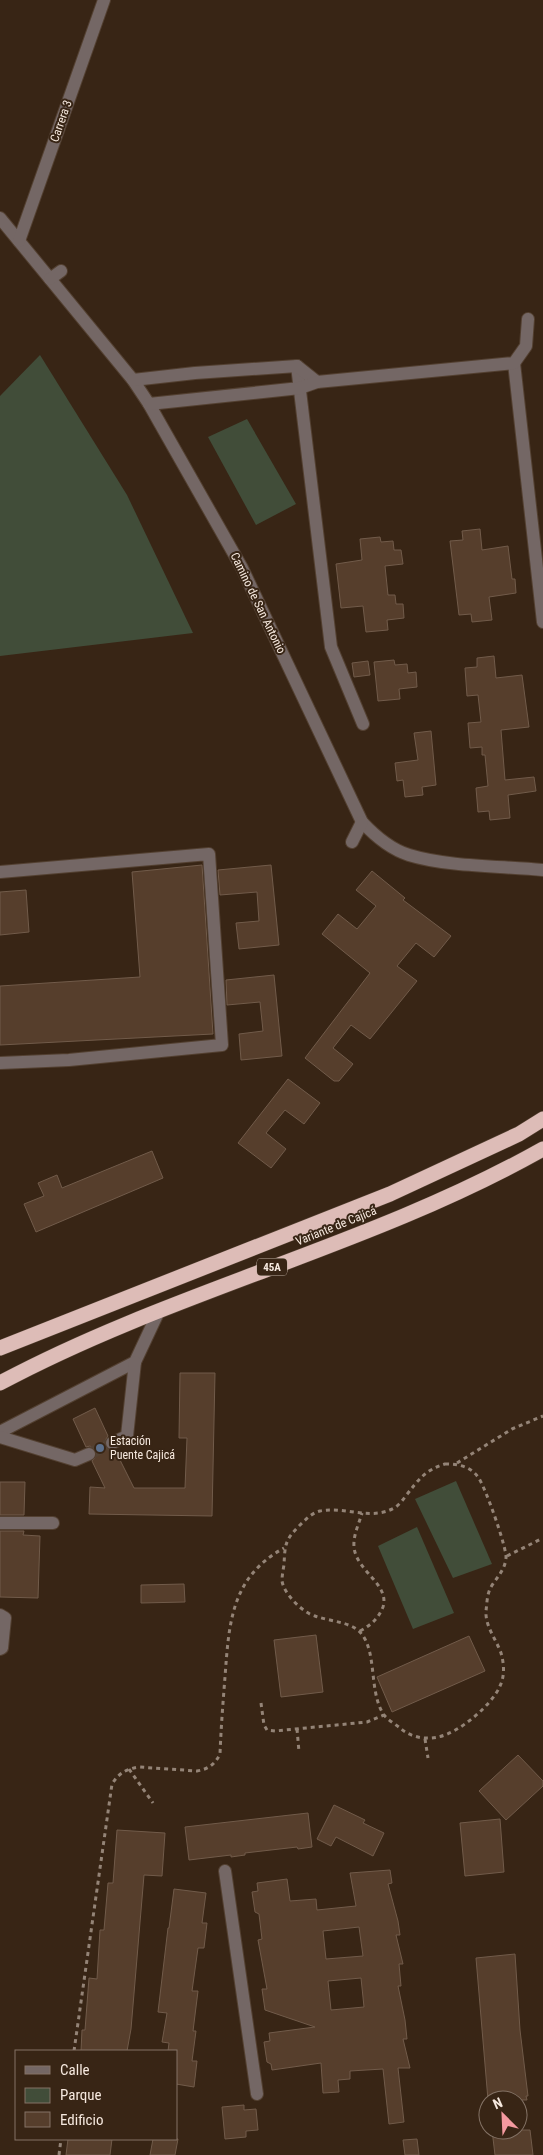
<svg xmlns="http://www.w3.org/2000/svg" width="543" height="2155" font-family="'Roboto Condensed',sans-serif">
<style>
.green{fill:#414d39}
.building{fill:#563e2c;stroke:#715b4a;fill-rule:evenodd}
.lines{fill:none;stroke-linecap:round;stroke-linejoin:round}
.minor-tunnel{stroke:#544233;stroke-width:12;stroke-dasharray:12 6;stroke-linecap:butt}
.minor-casing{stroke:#534031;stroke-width:14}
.highway-casing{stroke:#534031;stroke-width:16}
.path{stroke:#948477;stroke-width:3;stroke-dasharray:4 4;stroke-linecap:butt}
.minor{stroke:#746765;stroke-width:12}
.highway{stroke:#ddbcb7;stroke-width:15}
.service-dot{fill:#5c6f8a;stroke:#382515;stroke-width:2}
.labels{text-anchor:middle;stroke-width:4;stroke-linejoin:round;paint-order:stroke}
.shield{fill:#382515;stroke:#bdaea2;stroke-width:1}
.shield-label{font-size:11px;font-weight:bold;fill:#f6e9df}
.street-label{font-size:12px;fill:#f6e9df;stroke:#382515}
.poi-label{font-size:12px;fill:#f6e9df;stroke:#382515;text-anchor:start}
</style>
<rect width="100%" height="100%" fill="#382515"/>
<g class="green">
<path d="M40,355L127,495L193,633L0,656V396Z"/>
<path d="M247,419L296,504L256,525L208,437Z"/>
<path d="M456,1481L492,1564L453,1578L415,1499Z"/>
<path d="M417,1527L454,1613L413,1629L378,1546Z"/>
</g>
<g class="building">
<path d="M480,529L482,550L508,546L512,579H515L516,593L489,597L492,620L472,622L471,614L459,615L450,541L463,540L462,531Z"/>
<path d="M380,537L381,542L393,541L394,550H401L403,564L385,566L388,595H395L396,604H403L404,618L387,620L388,630L366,632L363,606L341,608L336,564L362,560L360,539Z"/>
<path d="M494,656L496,678L522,675L529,727L501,730L505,780L534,777L536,791L508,795L510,818L490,820L489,811L478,812L476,788L488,786L485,755H482V747L470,748L468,723L481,722L478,695L467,696L465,668L477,667V658Z"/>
<path d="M394,660L395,665L407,664L408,673L416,672L417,687L399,689L400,699L378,701L374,662Z"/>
<path d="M368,661L370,675L354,677L352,663Z"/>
<path d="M431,731L436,785L422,787L423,795L405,797L403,780L397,781L395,763L418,760L414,733Z"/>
<path d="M202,865L213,1034L0,1045V986L140,977L132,872Z"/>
<path d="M271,865L279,945L239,949L236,923L259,921L257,892L220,895L218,870Z"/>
<path d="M372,871L405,898L403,900L451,936L434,957L416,943L397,966L417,981L370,1039L351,1025L333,1048L353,1064L339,1081H334L305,1058L370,973L322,934L338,914L357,929L376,906L356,890Z"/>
<path d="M26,890L29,932L0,935V892Z"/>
<path d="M274,975L282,1056L241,1060L239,1034L263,1031L260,1002L227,1005L226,980Z"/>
<path d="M288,1079L320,1103L304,1124L285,1110L266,1133L286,1149L271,1168L238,1143Z"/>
<path d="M152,1151L163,1178L36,1232L24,1204L44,1196L38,1183L57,1175L62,1188Z"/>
<path d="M180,1373H215L212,1516L89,1514L90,1487L105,1488L92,1461L97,1455L96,1450L90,1446L86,1447L73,1419L95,1408L108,1436L104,1442L105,1447L111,1451L115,1450L134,1488H185L187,1438H179Z"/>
<path d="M0,1482H25L24,1515H0Z"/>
<path d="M0,1531H24L23,1535L40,1536L38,1598L0,1597Z"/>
<path d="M184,1584L185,1602L141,1603V1585Z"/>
<path d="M316,1635L323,1692L281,1697L274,1640Z"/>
<path d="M469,1636L485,1671L392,1712L377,1677Z"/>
<path d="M518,1755L543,1781V1786L506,1820L479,1791Z"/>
<path d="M334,1805L365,1820L363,1823L384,1833L373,1856L336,1837L331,1846L317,1839Z"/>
<path d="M308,1813L312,1847L298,1849L297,1847L245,1853V1855L231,1857V1855L189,1860L185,1827Z"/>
<path d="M500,1819L504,1872L465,1876L460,1823Z"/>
<path d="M117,1830L165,1833L162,1876L144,1875L131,2029L127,2051H81L82,2030H85L89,1978L97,1979L100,1930H104L108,1883H113Z"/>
<path d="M390,1870L392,1883L388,1884L398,1921L400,1935H396L403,1964H399L401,1986H398L405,2020L407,2039H403L410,2068H398L404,2122L389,2124L383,2069L350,2071V2079L338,2080L339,2092L323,2093L321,2063L272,2070L271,2064L267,2062L264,2042L270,2041L269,2033L315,2027L265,2010L262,1989H267L258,1940L262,1939L259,1914L255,1912L252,1892L258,1891L257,1883L287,1879L290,1901L316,1899L317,1910L356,1906L350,1873ZM359,1927L363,1956L326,1959L323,1931ZM361,1978L364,2007L331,2010L328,1981Z"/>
<path d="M174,1889L206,1893L202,1923H207L204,1948H198L192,1991H198L193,2031H196L192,2061H197L194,2087L176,2084V2051H168L169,2043L162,2042L167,2013L158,2012L168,1928H169Z"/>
<path d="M515,1954L520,2030L528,2096H526L527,2100H488L476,1958Z"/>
<path d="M244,2105V2110L256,2109L258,2130L246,2131V2137L225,2139L222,2107Z"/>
<path d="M492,2130H530L533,2155H495Z"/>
<path d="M68,2139H112L110,2155H66Z"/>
<path d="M153,2139H178L175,2155H150Z"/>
<path d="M417,2139L419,2155H405L403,2140Z"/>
</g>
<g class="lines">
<path class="minor-tunnel" d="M89,1454L112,1443"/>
<g class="minor-casing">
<g id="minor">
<path d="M0,218L133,380L149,404L242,568L362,822C375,836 390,849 409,855C448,867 502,866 543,870"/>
<path d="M19,241L104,0"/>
<path d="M50,279L61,271"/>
<path d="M514,363L543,622"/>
<path d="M297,366L331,647L363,724"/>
<path d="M133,380L195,373L297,366L317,382"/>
<path d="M149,404L300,388L317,382L514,363L526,346L528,319"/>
<path d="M352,842L362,822"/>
<path d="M0,872L209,854L222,1045L69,1060L0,1063"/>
<path d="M0,1432L135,1362L158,1313"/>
<path d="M0,1437L75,1460L89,1454"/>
<path d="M112,1443L127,1436L135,1362"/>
<path d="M0,1523H53"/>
<path d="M0,1615L5,1618L2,1648L0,1649"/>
<path d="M225,1871L257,2094"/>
</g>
</g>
<g class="highway-casing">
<g id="highway">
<path d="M0,1348L390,1194L519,1134L543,1119"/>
<path d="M0,1383C174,1290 371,1246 543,1149"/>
</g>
</g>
<g class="path">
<path d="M457,1463L512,1429L543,1416"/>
<path d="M445,1464C458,1464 470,1466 478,1477C485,1486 507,1548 506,1558C505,1570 497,1577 491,1587C487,1594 487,1603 486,1611C485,1626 496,1639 501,1653C504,1663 505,1676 500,1686C492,1705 459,1733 438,1737C425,1740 410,1737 400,1728C395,1724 388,1720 384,1715C366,1689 381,1639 351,1626C339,1621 326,1620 315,1616C303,1613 284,1594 282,1581C282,1576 283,1570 284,1565C285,1544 285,1540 300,1525C306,1519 312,1513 320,1511C344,1506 371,1521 394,1508C398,1506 402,1501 405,1497C418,1480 425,1470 445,1464Z"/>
<path d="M507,1556L541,1539"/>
<path d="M360,1631C371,1625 378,1619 383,1607C390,1584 356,1571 354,1547C353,1535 359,1524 362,1513"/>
<path d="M261,1703L264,1725L267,1730L275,1731L367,1722L384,1715"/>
<path d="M297,1729L299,1752"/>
<path d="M425,1739L428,1758"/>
<path d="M129,1769L153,1803"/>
<path d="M74,2051L112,1784C119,1773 126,1769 139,1767L197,1771C209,1769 215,1764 220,1754C221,1728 223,1702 225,1677C229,1623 231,1577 284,1548"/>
<path d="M59,2155L61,2139"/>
</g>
<use href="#minor" class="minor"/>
<use href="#highway" class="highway"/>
</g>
<circle class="service-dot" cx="100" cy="1448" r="5"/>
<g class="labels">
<rect class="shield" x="257" y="1258.5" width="30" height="17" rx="4"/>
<g class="shield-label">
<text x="272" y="1271">45A</text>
</g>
<g class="street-label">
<text transform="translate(61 121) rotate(-71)" y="4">Carrera 3</text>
<text transform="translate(258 603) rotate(64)" y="4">Camino de San Antonio</text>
<text transform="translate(336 1226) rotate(-22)" y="4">Variante de Cajicá</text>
</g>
<g class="poi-label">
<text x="110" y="1445">Estación<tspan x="110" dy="14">Puente Cajicá</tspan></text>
</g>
</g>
<rect x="15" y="2050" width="162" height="90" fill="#382515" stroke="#847366"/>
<rect x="25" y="2066" width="25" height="8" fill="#746765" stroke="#847366"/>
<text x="60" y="2075" font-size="15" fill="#f6e9df">Calle</text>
<rect x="25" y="2088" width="25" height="15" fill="#414d39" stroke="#847366"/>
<text x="60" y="2100" font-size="15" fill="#f6e9df">Parque</text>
<rect x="25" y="2112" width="25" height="15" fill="#563e2c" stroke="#847366"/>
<text x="60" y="2125" font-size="15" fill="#f6e9df">Edificio</text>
<g transform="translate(503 2115) rotate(336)"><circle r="24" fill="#382515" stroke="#847366"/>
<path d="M0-4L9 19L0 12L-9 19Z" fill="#f49aa0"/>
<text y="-8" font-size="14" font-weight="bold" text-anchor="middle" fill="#f6e9df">N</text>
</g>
</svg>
